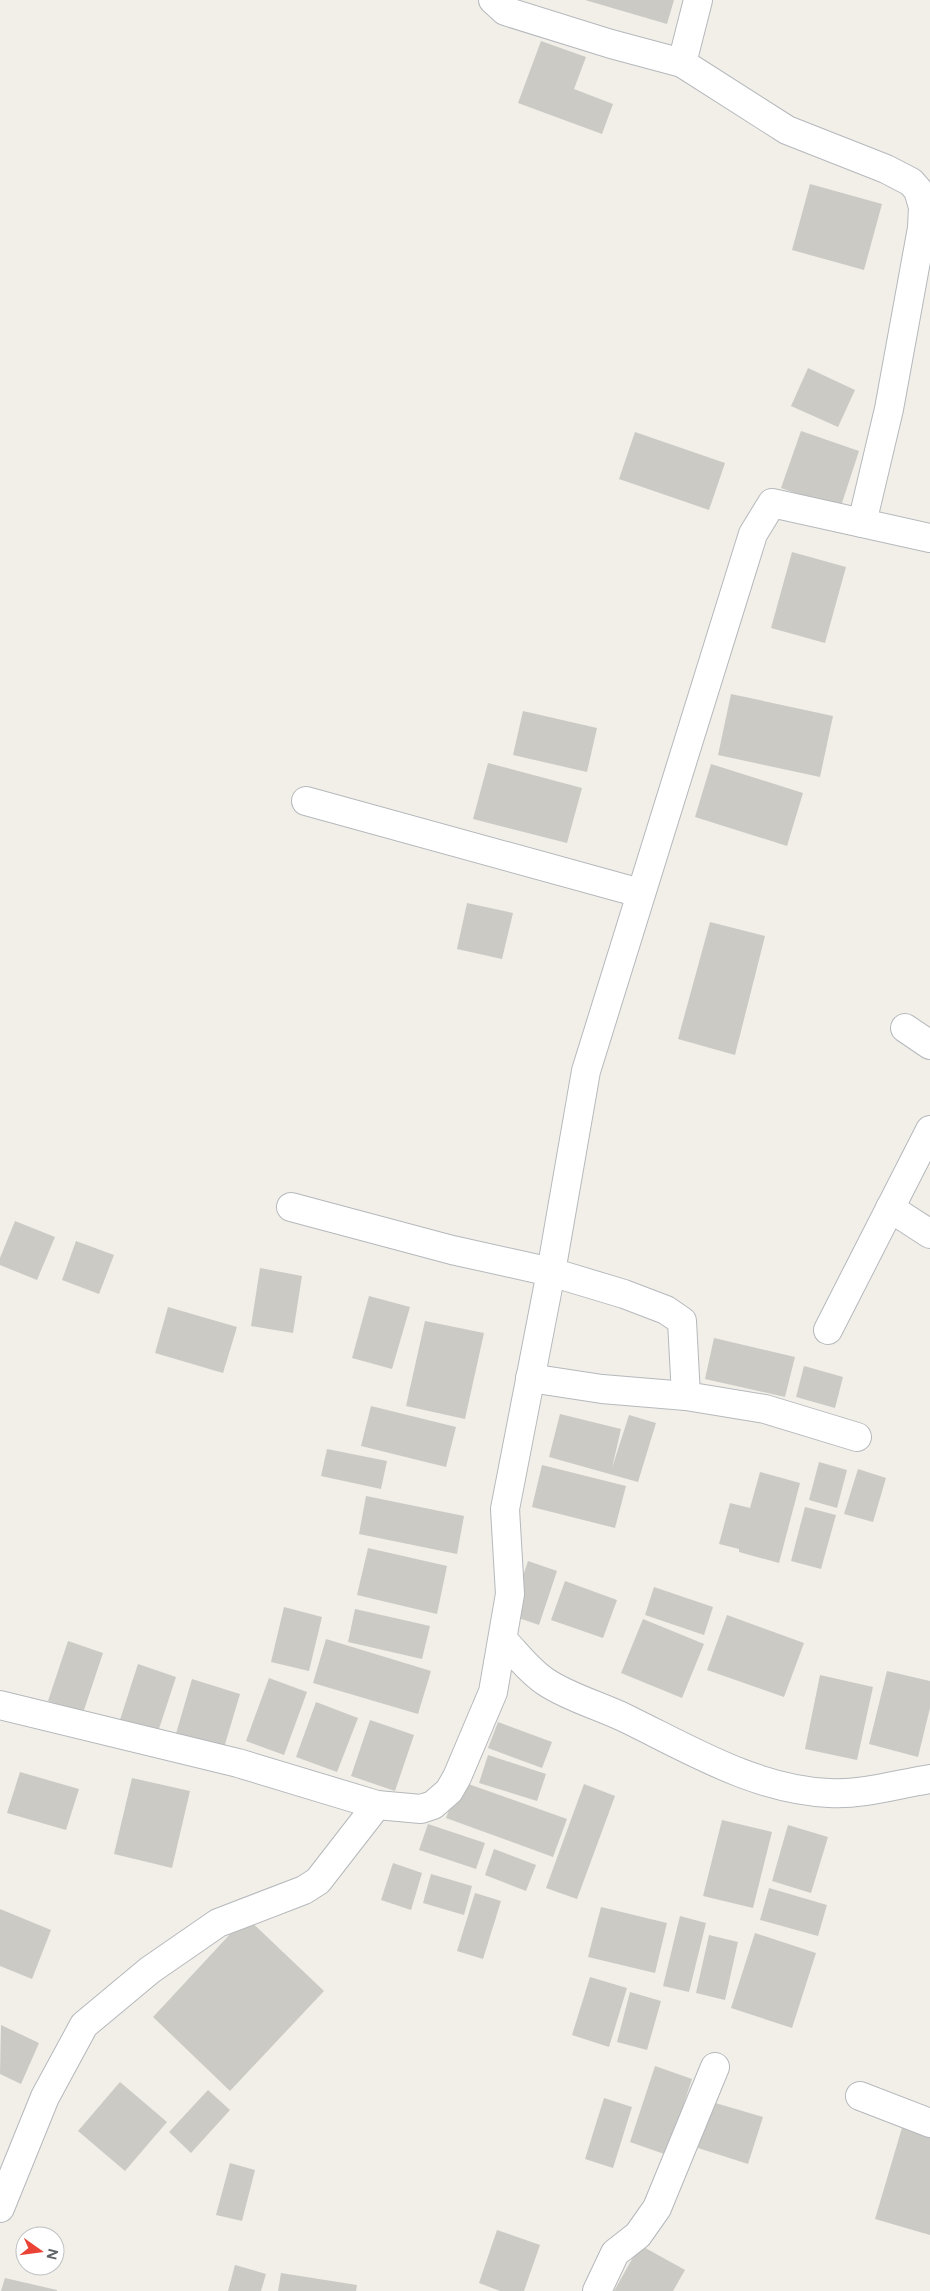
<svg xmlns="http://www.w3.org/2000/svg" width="930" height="2291" font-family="Figtree,sans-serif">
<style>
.building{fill:#cccac5}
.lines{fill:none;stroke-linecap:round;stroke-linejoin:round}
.street-casing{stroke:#b5b8bc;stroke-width:30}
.street{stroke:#fff;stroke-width:28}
</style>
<rect width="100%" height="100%" fill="#f1efe8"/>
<g class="building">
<path d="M585,0H674L667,24Z"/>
<path d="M541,41L586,57L574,89L613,104L602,134L518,103Z"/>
<path d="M810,184L882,204L864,270L792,250Z"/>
<path d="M808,368L855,390L838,427L791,406Z"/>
<path d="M801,431L859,451L840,509L781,488Z"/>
<path d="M635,432L725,463L709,510L619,479Z"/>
<path d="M792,552L846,567L825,643L771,628Z"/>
<path d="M731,694L833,716L820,777L718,755Z"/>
<path d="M523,711L597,728L587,772L513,755Z"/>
<path d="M488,763L582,788L567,843L473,819Z"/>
<path d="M711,764L803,793L787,846L695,817Z"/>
<path d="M467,903L513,913L502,959L457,949Z"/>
<path d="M710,922L765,936L735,1055L678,1039Z"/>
<path d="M15,1221L55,1237L37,1280L0,1265V1258Z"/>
<path d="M76,1241L114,1255L99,1294L62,1280Z"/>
<path d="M260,1268L302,1276L293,1333L251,1326Z"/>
<path d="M369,1296L410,1307L392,1369L352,1358Z"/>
<path d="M168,1307L237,1327L223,1373L155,1353Z"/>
<path d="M425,1321L484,1333L465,1419L406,1406Z"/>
<path d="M714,1338L795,1357L785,1397L705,1379Z"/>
<path d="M804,1366L843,1377L835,1408L796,1397Z"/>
<path d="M371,1406L456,1427L446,1467L361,1446Z"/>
<path d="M560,1414L621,1429L612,1468L629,1415L656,1423L638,1482L549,1457Z"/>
<path d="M327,1449L387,1461L381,1489L321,1476Z"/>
<path d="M819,1462L847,1470L837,1508L809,1500Z"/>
<path d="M542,1465L626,1486L615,1528L532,1507Z"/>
<path d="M858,1469L886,1478L873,1522L844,1514Z"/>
<path d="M760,1472L800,1483L779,1563L739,1552V1549L719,1544L730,1503L750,1508Z"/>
<path d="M366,1496L464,1516L457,1554L359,1534Z"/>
<path d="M805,1507L836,1515L821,1569L791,1561Z"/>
<path d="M368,1548L447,1566L437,1614L357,1595Z"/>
<path d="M528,1561L557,1571L539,1625L510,1615Z"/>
<path d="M565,1581L617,1600L603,1638L551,1620Z"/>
<path d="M654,1587L713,1607L704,1635L645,1615Z"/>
<path d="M284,1607L322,1617L309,1671L271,1662Z"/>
<path d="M355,1609L430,1626L422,1659L348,1642Z"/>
<path d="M727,1615L804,1643L784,1697L707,1670Z"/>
<path d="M643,1619L704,1644L682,1698L621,1673Z"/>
<path d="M326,1639L431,1671L418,1714L313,1683Z"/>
<path d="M68,1641L103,1653L83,1713L48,1701Z"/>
<path d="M138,1664L176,1677L155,1741L117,1729Z"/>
<path d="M887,1671L930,1681V1708L918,1757L869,1744Z"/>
<path d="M820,1675L873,1687L857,1760L805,1749Z"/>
<path d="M269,1678L307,1692L284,1755L246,1741Z"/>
<path d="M192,1679L240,1694L223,1751L175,1737Z"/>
<path d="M316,1702L358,1718L337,1772L296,1757Z"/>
<path d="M370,1720L414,1735L395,1791L351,1776Z"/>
<path d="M498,1722L552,1742L542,1768L488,1748Z"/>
<path d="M488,1755L546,1774L537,1801L479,1783Z"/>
<path d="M20,1772L79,1789L66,1830L7,1813Z"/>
<path d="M132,1778L190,1791L172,1868L114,1854Z"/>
<path d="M460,1781L567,1819L553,1857L446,1818Z"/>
<path d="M584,1784L615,1796L577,1899L546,1888Z"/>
<path d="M722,1820L772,1832L753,1908L703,1896Z"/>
<path d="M428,1824L485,1843L476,1869L419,1850Z"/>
<path d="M788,1825L828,1837L811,1893L772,1881Z"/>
<path d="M494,1849L536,1865L526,1891L485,1875Z"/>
<path d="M393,1863L422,1873L411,1910L381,1900Z"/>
<path d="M431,1874L472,1886L464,1915L423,1903Z"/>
<path d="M769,1888L827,1905L818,1936L760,1920Z"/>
<path d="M475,1893L501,1901L483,1959L457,1951Z"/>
<path d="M601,1907L667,1923L655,1973L588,1957Z"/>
<path d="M0,1909L51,1930L32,1979L0,1966Z"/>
<path d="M680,1916L706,1923L689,1992L663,1986Z"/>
<path d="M246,1917L324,1991L230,2091L153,2017Z"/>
<path d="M755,1933L816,1953L792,2028L731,2008Z"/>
<path d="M709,1935L738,1942L725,2000L696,1993Z"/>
<path d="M590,1977L627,1988L609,2047L572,2035Z"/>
<path d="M630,1992L661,2001L647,2050L617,2042Z"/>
<path d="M1,2025L39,2043L21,2084L0,2074Z"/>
<path d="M655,2066L692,2079L667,2155L630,2142Z"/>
<path d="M120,2082L167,2122L125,2171L78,2131Z"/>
<path d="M208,2090L230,2110L191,2153L169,2132Z"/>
<path d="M604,2098L632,2107L613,2168L585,2159Z"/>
<path d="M712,2102L763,2117L748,2164L698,2148Z"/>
<path d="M904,2121L930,2129V2235L875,2219Z"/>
<path d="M230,2163L255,2170L242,2221L216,2215Z"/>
<path d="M497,2230L540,2245L524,2291H500L479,2283Z"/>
<path d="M640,2245L685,2270L673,2291H614Z"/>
<path d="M235,2265L266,2274L261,2291H228Z"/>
<path d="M281,2273L357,2285L356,2291H278Z"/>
<path d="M5,2278L57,2290V2291H1Z"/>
</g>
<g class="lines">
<g class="street-casing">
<g id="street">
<path d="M493,0L505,11L611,44L682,63"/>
<path d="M698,0L682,63L787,130L886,169L911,182L918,190L923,207L922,228L889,409L862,523"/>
<path d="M306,801L640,893"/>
<path d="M905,1028L930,1045"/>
<path d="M291,1207L452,1250L551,1272L624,1294L666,1310L682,1321L686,1396L765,1409L857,1437"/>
<path d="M890,1208L930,1234"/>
<path d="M828,1330L930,1130"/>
<path d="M530,1378L602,1389L686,1396"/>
<path d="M503,1640C516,1653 530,1672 546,1682C568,1697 600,1706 625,1718C689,1749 756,1790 829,1793C864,1795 897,1784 930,1779"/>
<path d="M0,1705L238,1763L377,1805L421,1809L433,1805L449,1791L457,1777L493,1692L510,1594L505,1509L551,1272L586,1071L753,534L772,503L930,538"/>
<path d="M860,2096L930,2123"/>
<path d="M0,2208L45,2097L84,2025L150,1970L218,1923L304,1890L318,1881L377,1805"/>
<path d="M597,2291L615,2253L638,2235L657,2208L715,2067"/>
</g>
</g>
<use href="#street" class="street"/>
</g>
<g transform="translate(40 2251) rotate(104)"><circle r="24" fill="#ffffff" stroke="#bfc1c3"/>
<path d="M0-4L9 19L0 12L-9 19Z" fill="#ea4335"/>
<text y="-8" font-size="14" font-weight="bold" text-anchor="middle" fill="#5f6368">N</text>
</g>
</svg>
